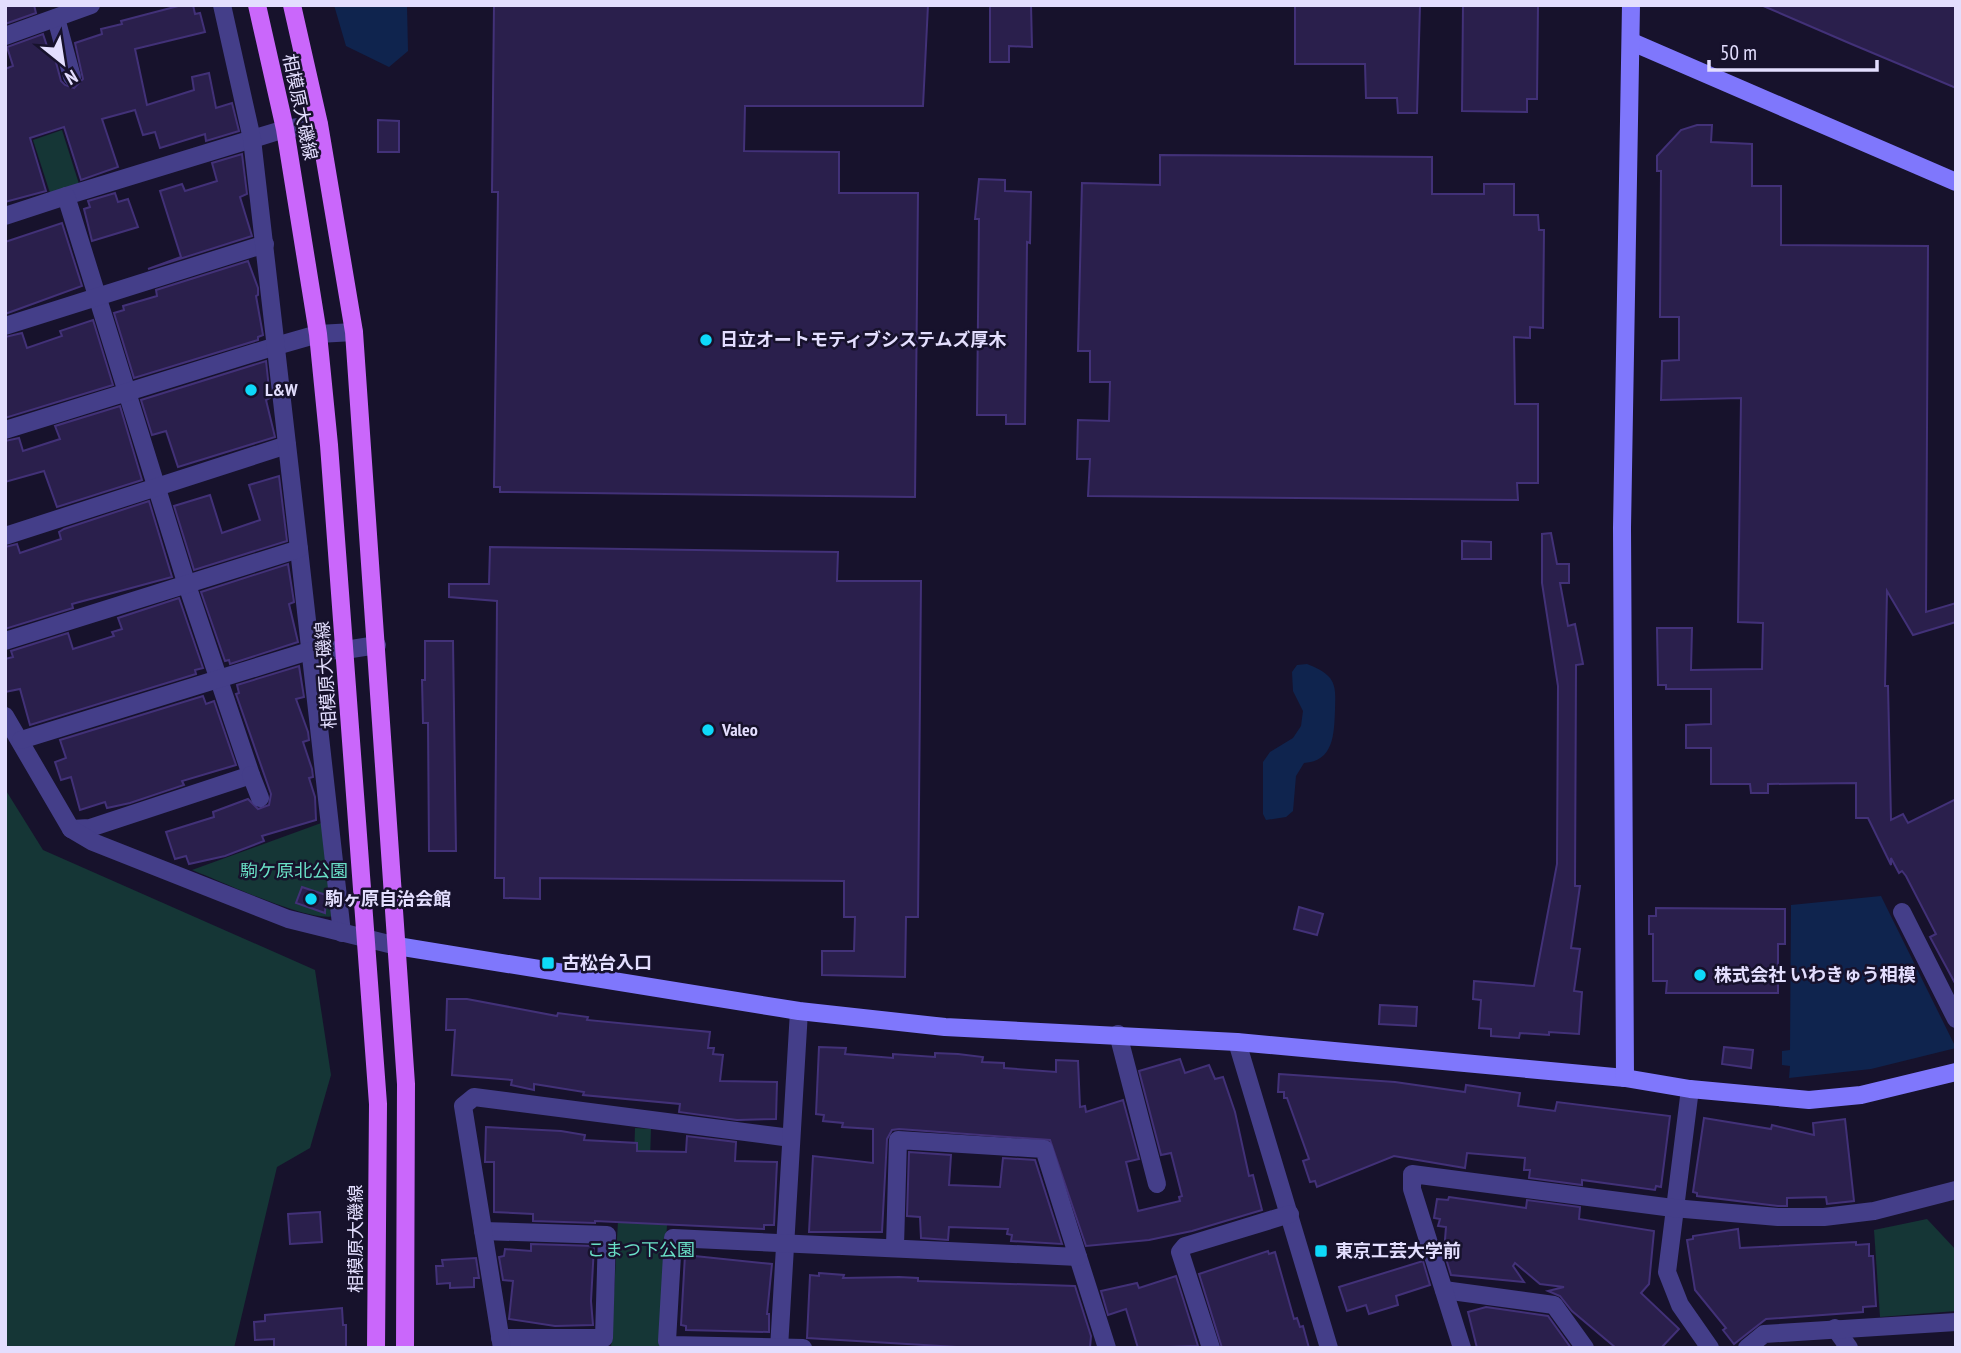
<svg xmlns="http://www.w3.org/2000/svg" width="1961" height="1353" font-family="'PT Sans Narrow','Noto Sans JP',sans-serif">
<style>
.green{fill:#153636}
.water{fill:#0f244e}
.building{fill:#2a1f4c;stroke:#423178;stroke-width:2}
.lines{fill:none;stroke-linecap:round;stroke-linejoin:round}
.street{stroke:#443e89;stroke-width:18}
.secondary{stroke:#7f77fc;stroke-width:18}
.primary{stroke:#ca67fb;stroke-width:18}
.poi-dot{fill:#0ed9f9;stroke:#17122c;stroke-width:2.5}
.labels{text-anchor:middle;stroke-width:5;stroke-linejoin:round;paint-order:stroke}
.street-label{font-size:18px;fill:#e3defe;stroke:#17122c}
.poi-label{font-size:18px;font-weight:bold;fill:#e3defe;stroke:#17122c;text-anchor:start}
.park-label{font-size:18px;fill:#69dfc6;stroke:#17122c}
</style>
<rect width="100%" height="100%" fill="#17122c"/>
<g class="green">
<path d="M62,130L79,184L50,193L33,140Z"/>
<path d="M5,789L43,850L315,970L331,1075L310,1148L277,1167L234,1348H5Z"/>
<path d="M324,822L335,916C309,923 221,881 192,870Z"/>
<path d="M635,1128L651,1129L648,1222L667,1225L660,1348H611L618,1221L632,1222Z"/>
<path d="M1927,1219L1956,1250V1311L1880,1317L1874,1230Z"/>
</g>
<g class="water">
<path d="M334,5H407L408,51L389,67L346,46Z"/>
<path d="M1307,664C1315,667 1324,671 1330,678C1337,687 1335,699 1335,710C1334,734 1334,761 1304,763L1296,776L1293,811L1286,817L1266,820L1263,814V762L1270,752L1293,738L1301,726L1303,711L1293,691L1292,672L1297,665Z"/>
<path d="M1881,896L1956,1048L1871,1069L1789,1078L1790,1066L1782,1065V1051L1790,1050L1791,905Z"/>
</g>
<g class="building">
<path d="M5,5H34L36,13L5,24Z"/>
<path d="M182,5H193L195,14L200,13L205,32L135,49L147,105L194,90L192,77L209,73L216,108L232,103L239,131L206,141L205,134L160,148L155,132L143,135L135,110L102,119L118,167L81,180L64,127L30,138L46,191L5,202V69L13,66L7,47L43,34L49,52L53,51L61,81L65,85L74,88L83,79L75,43L102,34L101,29L122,24L121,21Z"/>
<path d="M494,5H928L923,106H745L744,151L839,152V193H918L915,497L500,492V487H494L498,192H492Z"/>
<path d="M990,5H1031L1032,47L1009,46V62H990Z"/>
<path d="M1295,5H1420L1417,113H1398L1397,98H1366L1365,64H1295Z"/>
<path d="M1463,5H1538L1537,99H1527V112L1462,111Z"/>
<path d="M1761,5H1956V88L1849,43Z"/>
<path d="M378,120L399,121V152H378Z"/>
<path d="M1697,125H1712L1711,142L1752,144V186H1781V245L1928,246L1926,612L1956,603V622L1913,635L1887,591L1885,686H1888L1891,820L1903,814L1908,823L1956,799V985L1930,937L1936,934L1906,876L1902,871L1899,873L1891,858V865L1868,818H1856V783L1768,784V793H1751L1750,784H1711V748H1686V725L1711,724V689H1666V685H1658L1657,628H1692L1691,670L1762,669L1763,623L1738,622L1741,398L1661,400L1662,361L1679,360V317H1660L1661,171H1657V156L1681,130Z"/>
<path d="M242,154L247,194L240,197L252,236L148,269L181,257L160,191L182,184L185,191L217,181L212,163Z"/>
<path d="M1160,155L1432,157V194H1484V184H1514V215H1538L1539,230H1544L1543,328L1530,327V338L1514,337L1515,404H1538V483H1517L1518,500L1088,496L1090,459H1077L1078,420L1109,421L1110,382H1090V351H1078L1082,183L1160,185Z"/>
<path d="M979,179L1005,180V191L1031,192L1030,243L1027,242L1025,424H1006V415H977L979,219H975Z"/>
<path d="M115,193L118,202L128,199L138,227L92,241L84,209L90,207L88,201Z"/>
<path d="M62,223L82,286L5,314V242Z"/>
<path d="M248,261L258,288V295L256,296L263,335L258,337V340L134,378L114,313L124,310L123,306L157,296L156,290Z"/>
<path d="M93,320L113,385L5,418V337L22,333L27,348L62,336L60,331Z"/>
<path d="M266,361L270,398L266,400L275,437L178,467L166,431L152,435L141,400Z"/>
<path d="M120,406L142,480L57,507L44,471L5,482V441L19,438L23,451L60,439L55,426Z"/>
<path d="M279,476L287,541L194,570L174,506L210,495L222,533L260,520L249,485Z"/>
<path d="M149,501L172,577L72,604L73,608L5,629V547L17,544L20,553L61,539L59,532L64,529Z"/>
<path d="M1551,533L1557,564H1569V583H1560L1568,626L1575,624L1583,664L1576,665L1575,886H1580L1571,948L1580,949L1574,991L1582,992L1579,1034L1549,1032V1035L1520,1033L1519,1038L1491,1036V1029L1479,1028L1481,1000L1473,999L1474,981L1534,986L1557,864L1558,686L1542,583V534Z"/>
<path d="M1462,541L1491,542V559H1462Z"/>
<path d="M490,547L838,552L837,581H921L918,917H906L905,977L822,975V951H854L855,917H844V881L540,878V899L504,898V878H495L497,601L449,597V584H489Z"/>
<path d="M288,564L294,602L289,604L298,642L230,664L229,660L225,661L201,592Z"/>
<path d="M179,598L203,668L195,670L196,674L30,725L20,689L5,692V659L13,657L11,651L68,633L73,649L114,636L112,632L122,629L118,618Z"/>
<path d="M425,641H453L456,851H429L428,723H423L422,680H425Z"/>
<path d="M299,666L304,697L296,699L308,732L309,740L303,742L312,769L313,777L309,778L315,797L316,820L262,836L264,841L225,856L189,864L186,856L175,859L166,832L214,817L213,812L248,799L258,809L269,805L271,794L236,694L239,693L237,685Z"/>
<path d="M203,696L206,704L214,701L236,765L182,781L184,785L130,803L107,808L105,802L80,810L71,777L61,780L55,762L66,758L60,740Z"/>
<path d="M302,887L326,895L325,913L296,903Z"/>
<path d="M1299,907L1323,914L1317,935L1294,929Z"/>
<path d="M1656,908L1785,909V944H1778V993H1666L1667,981H1653V934H1649V916H1656Z"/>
<path d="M447,999H467L557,1016L558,1013L588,1017L587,1020L710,1032L708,1048H714L713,1054L723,1055L720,1081L777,1082L776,1119L737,1120L679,1112L680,1104L583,1095L584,1092L534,1084V1090L511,1085L512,1080L452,1075L455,1030H446Z"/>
<path d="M1380,1005L1417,1007L1416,1026L1379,1024Z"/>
<path d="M819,1047L846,1048L845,1054L893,1058V1054L935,1057V1053L958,1054L983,1057L982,1062L1004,1063V1068L1056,1072V1060L1078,1061L1080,1107L1085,1106L1086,1112L1123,1100L1139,1159L1126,1162L1138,1211L1180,1201L1179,1197L1182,1196L1171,1153L1161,1155L1139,1071L1180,1059L1185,1073L1209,1065L1215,1079L1223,1077L1235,1112L1249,1176L1253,1175L1262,1210L1192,1231L1149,1240L1086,1246L1050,1140L899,1129L892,1130L887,1139L882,1232H809L813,1156L873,1163V1129L842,1127L843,1123L823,1121L824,1115L816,1114Z"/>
<path d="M1724,1047L1753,1050L1751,1068L1722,1064Z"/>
<path d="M1279,1074L1395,1082L1465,1092L1466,1085L1520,1093L1518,1106L1555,1111L1557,1102L1670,1116L1661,1187L1656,1186L1655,1190L1582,1180V1185L1529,1178L1530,1170H1524L1525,1158L1467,1153L1465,1168L1394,1156L1317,1187L1315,1181L1310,1182L1303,1161L1309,1159L1287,1098H1284V1092H1278Z"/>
<path d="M1704,1118L1771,1129L1772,1125L1814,1135L1813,1123L1845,1119L1854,1201L1827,1204L1826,1197L1787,1198V1206H1778L1697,1196V1193L1693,1192Z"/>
<path d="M486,1127L561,1131L585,1135L584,1140L637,1143V1151L686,1152L687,1136L736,1142L735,1161L777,1162L774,1225H764V1229L595,1221V1223L533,1221V1214L494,1212V1162H485Z"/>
<path d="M909,1152L951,1155L949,1185L1000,1187L1003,1158L1035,1160L1062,1244L1011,1241L1012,1235L1007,1234L1008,1229L949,1227L948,1240L921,1238L920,1217L907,1216Z"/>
<path d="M1449,1197L1526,1208L1527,1200L1580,1207L1579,1219L1654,1231L1649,1284L1641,1293L1679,1329L1661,1348H1616L1572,1311L1560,1296L1548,1291L1564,1287L1540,1284L1515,1263L1513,1266L1524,1282L1451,1275L1444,1252L1446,1227L1438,1226L1440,1219L1434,1218L1437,1199L1448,1200Z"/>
<path d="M320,1212L322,1242L290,1244L288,1214Z"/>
<path d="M1738,1229L1740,1248L1856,1242V1245L1869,1244V1256H1873L1876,1306L1863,1307V1312L1766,1319L1734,1344L1723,1330L1726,1328L1695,1290L1687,1240L1693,1239V1236Z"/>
<path d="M531,1244L594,1246L591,1301L593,1325L555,1326L509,1319L513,1281L503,1280L499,1257L504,1256L505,1249L531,1251Z"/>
<path d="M1268,1251L1269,1254L1275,1252L1294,1319L1297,1318L1300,1327L1303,1326L1309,1348H1222L1199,1274Z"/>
<path d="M685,1255L772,1264L767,1314H769V1332L686,1330V1326L681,1325Z"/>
<path d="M476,1258L479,1278H474V1287L450,1288V1283L437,1284L436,1266H443L442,1260Z"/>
<path d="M1423,1261L1430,1285L1396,1296L1398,1305L1369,1314L1366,1305L1347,1311L1339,1287Z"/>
<path d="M819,1273L844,1275L843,1278L899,1277L918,1278V1281L1075,1286L1091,1336L1090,1348H974L807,1338L810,1275L819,1276Z"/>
<path d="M1176,1276L1198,1346L1138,1348L1126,1309L1108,1315L1101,1291L1137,1283L1139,1288Z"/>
<path d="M1486,1307L1548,1316L1571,1348H1477L1468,1312Z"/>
<path d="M342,1308L343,1325H346V1348H274V1339L255,1340L254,1322L265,1321V1315Z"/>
</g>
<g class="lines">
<g class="street">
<path d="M56,18L72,77"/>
<path d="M5,36L91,5"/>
<path d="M66,196L285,129L319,124"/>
<path d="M5,216L66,196L186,582L251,775L90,828L71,829"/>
<path d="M5,326L265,244"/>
<path d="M5,430L276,346L318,334L354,332"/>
<path d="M5,536L287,445"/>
<path d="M299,549L342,933"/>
<path d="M5,641L299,549L252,139L222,5"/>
<path d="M5,716L71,829L93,842L288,919L397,946"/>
<path d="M21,740L309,651L345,650L377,645"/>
<path d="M251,775L260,798"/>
<path d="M1902,912L1956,1019"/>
<path d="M1118,1034L1157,1184"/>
<path d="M1237,1042L1329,1348"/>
<path d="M1690,1089L1667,1272L1680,1305L1710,1348"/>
<path d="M483,1231L607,1235L604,1338H500"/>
<path d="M1078,1257L1107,1348"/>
<path d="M1444,1290L1554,1305L1585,1348"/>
<path d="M1835,1328L1849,1348"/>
<path d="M502,1348L463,1106L474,1097L791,1138"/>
<path d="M779,1348L799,1011"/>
<path d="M803,1348L672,1345L667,1341L673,1238L1078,1257L1044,1149L898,1140L895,1246"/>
<path d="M1211,1348L1180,1252L1185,1246L1290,1214"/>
<path d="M1462,1348L1412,1189V1174L1673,1208L1778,1217H1824L1874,1211L1956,1190"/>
<path d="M1747,1348L1764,1334L1956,1322"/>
</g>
<g class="secondary">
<path d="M1632,42L1956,182"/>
<path d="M397,946L799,1011L945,1027L1237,1042L1625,1078L1690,1089L1809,1100L1861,1095L1956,1072"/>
<path d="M1625,1078L1622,528L1631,5"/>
</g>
<g class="primary">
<path d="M257,5L285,129L318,334L329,445L378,1104L376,1348"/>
<path d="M292,5L319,124L354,332L406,1084L405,1348"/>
</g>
</g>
<g class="poi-dot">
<circle cx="706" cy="340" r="7"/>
<circle cx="251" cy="390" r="7"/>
<circle cx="708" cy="730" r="7"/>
<circle cx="311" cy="899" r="7"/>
<rect x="541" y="956" width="14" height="14" rx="3.5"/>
<circle cx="1700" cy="975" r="7"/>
<rect x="1314" y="1244" width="14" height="14" rx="3.5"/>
</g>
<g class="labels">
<g class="street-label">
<text transform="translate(300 107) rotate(78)" y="6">相模原大磯線</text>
<text transform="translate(326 675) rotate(-94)" y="6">相模原大磯線</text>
<text transform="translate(356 1239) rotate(-90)" y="6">相模原大磯線</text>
</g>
<g class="poi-label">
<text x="720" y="346">日立オートモティブシステムズ厚木</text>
<text x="265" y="396">L&amp;W</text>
<text x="722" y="736">Valeo</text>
<text x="325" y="905">駒ヶ原自治会館</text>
<text x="562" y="969">古松台入口</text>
<text x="1714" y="981">株式会社 いわきゅう相模</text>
<text x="1335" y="1257">東京工芸大学前</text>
</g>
<g class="park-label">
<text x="294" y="877">駒ケ原北公園</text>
<text x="641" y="1256">こまつ下公園</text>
</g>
</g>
<rect width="1961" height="1353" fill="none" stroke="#e3defe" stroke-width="14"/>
<g transform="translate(63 63) rotate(150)" stroke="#17122c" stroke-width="5" paint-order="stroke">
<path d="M0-5L12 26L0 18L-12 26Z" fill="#e3defe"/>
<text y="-10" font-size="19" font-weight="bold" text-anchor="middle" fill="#e3defe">N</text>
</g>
<path d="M1709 60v10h168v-10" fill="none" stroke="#e3defe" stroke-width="3.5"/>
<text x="1720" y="60" font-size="21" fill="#e3defe" stroke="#17122c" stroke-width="5" paint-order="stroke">50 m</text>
</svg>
